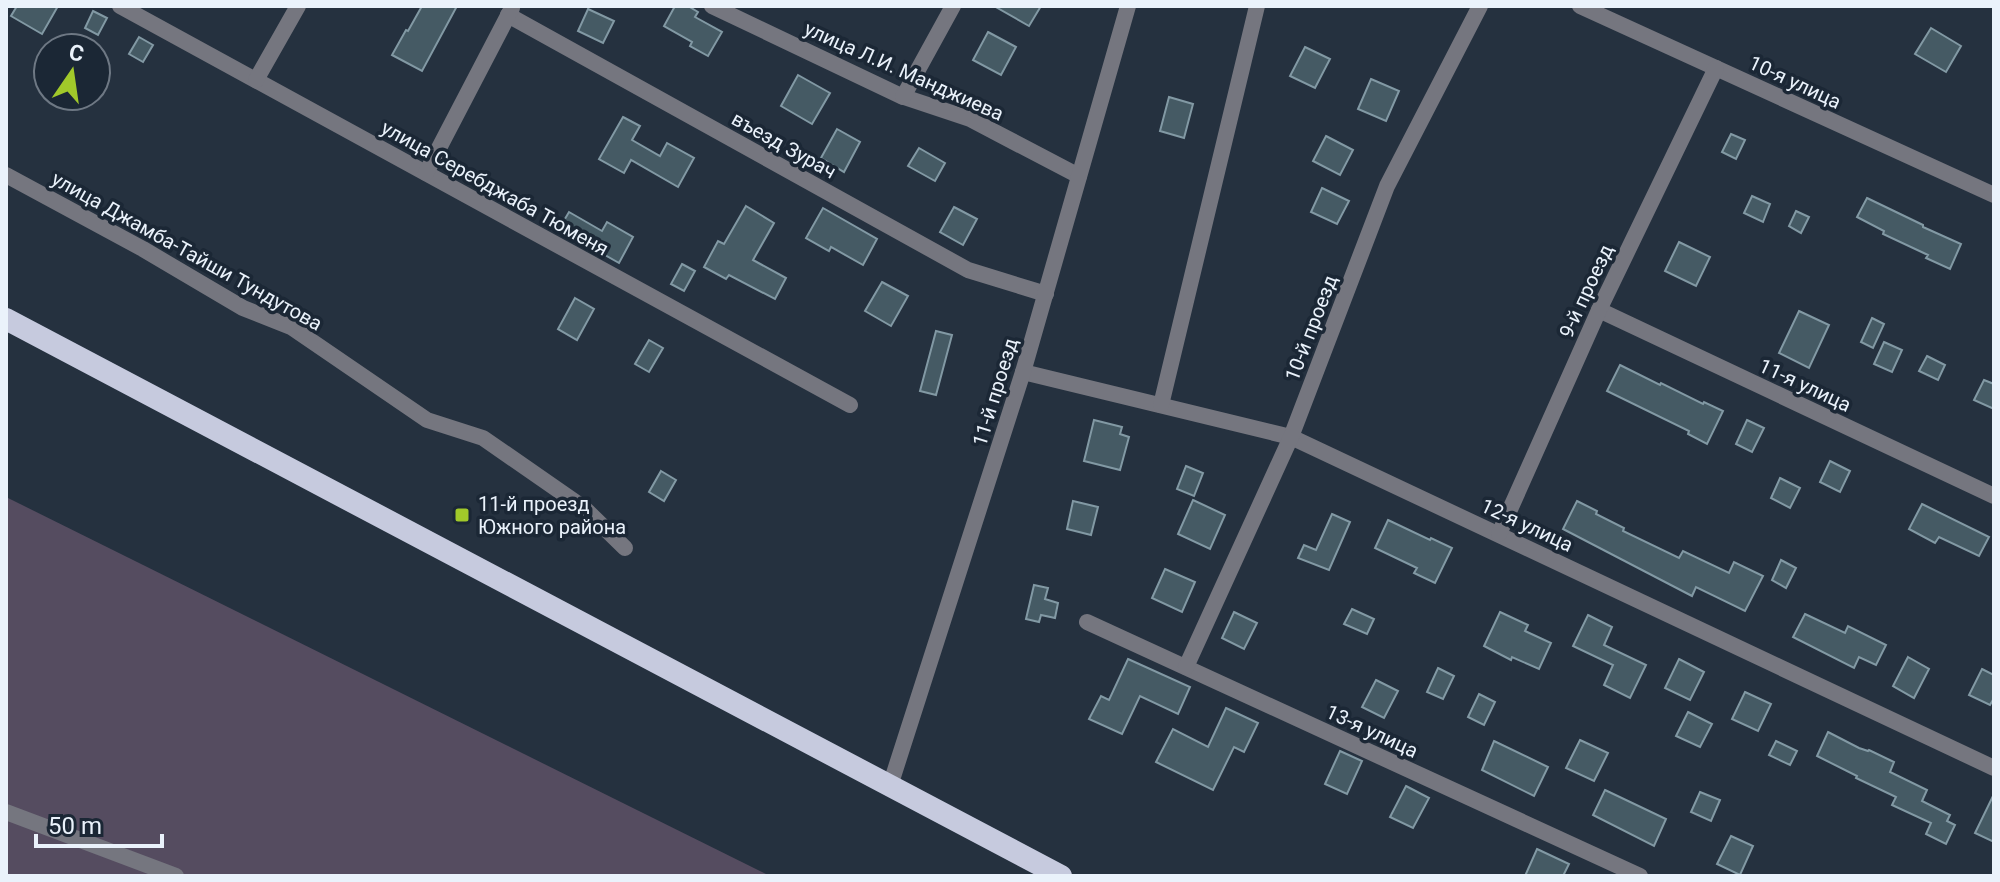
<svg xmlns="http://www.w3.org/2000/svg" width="2000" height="882" font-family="Roboto,sans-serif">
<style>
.green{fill:#554c60}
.building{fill:#455a64;stroke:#8299a4;stroke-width:2}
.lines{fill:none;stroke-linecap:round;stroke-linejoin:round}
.minor{stroke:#75767f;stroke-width:16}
.tertiary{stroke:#75767f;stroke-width:16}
.trunk{stroke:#c6cade;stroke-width:22}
.poi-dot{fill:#a1c92a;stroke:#1b2735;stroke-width:3}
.labels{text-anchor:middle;stroke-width:7;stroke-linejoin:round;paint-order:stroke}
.street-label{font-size:20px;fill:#eaf2fb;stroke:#1b2735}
.poi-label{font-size:20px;fill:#eaf2fb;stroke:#1b2735;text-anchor:start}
</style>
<rect width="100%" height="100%" fill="#25313f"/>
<path class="green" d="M6,497L770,876H6Z"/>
<g class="building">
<path d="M17,6H58L42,34L11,16Z"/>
<path d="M422,6H457L422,71L392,55L406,30L408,31Z"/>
<path d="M675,6H688L698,12L695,17L722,32L708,56L690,46L692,42L664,26Z"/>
<path d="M994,6H1041L1029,26Z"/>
<path d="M588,9L614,21L603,43L578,31Z"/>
<path d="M93,11L107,18L98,35L85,28Z"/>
<path d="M1931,28L1961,46L1946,72L1915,54Z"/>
<path d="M988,32L1016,47L1001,75L973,60Z"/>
<path d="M139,37L153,45L143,62L129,54Z"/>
<path d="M1305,47L1330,59L1315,88L1290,76Z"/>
<path d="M798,75L830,93L812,124L781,106Z"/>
<path d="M1371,79L1399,91L1386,121L1358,109Z"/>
<path d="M1169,97L1193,104L1184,138L1160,131Z"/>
<path d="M623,117L640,126L632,140L660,156L667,143L694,158L678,187L631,160L624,173L599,159Z"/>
<path d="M837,129L860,142L844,172L821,158Z"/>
<path d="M1731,134L1745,140L1736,159L1722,152Z"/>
<path d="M1326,136L1353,150L1340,175L1313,161Z"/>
<path d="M919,148L945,163L935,181L908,166Z"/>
<path d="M1322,188L1349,201L1337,224L1311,212Z"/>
<path d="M1752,196L1770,204L1763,222L1744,213Z"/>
<path d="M1867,198L1923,225V227L1961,244L1950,269L1926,258L1928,255L1883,234L1884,231L1857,217Z"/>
<path d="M746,206L774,223L753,260L786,278L775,299L729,275L726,279L704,267L718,241L724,244Z"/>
<path d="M954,207L977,219L963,245L940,232Z"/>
<path d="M823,208L877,239L863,265L831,247L829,251L806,238Z"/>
<path d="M1796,211L1809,217L1801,233L1789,226Z"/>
<path d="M569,212L602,231L607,222L633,237L619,263L559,229Z"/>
<path d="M1679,242L1710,257L1696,286L1665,271Z"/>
<path d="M682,264L695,271L684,291L671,284Z"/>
<path d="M882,282L908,296L891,326L865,311Z"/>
<path d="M575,298L594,309L577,340L558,329Z"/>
<path d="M1799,311L1829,325L1809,368L1779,353Z"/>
<path d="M1872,318L1884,324L1873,348L1861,342Z"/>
<path d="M936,331L952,335L936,395L920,391Z"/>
<path d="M649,340L663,348L649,372L635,364Z"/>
<path d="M1884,342L1902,350L1892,372L1874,364Z"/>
<path d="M1927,356L1945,365L1938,380L1919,371Z"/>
<path d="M1620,365L1660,385L1661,383L1703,404L1704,402L1723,411L1707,444L1688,434L1689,431L1607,391Z"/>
<path d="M1984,380L1994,384V409L1974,400Z"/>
<path d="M1094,420L1122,427L1120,434L1129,437L1120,470L1084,461Z"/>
<path d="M1747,420L1764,428L1752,452L1736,444Z"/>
<path d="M1830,461L1850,471L1840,492L1820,482Z"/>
<path d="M1186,466L1203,473L1194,496L1177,489Z"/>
<path d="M661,471L676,480L664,501L649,492Z"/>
<path d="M1780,478L1800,488L1790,508L1771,498Z"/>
<path d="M1193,500L1225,515L1210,549L1178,534Z"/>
<path d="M1073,501L1098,507L1091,535L1067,529Z"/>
<path d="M1577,501L1597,511L1596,514L1624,528L1623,531L1679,558L1683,551L1729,573L1734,562L1763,576L1745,611L1696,587L1692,596L1563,529Z"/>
<path d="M1922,504L1989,537L1979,556L1939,537L1935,543L1909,529Z"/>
<path d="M1332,514L1350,522L1329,570L1298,558L1304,545L1316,550Z"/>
<path d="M1388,520L1430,540L1431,538L1452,548L1435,583L1414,573L1417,568L1375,548Z"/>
<path d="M1781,560L1796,568L1786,588L1772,580Z"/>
<path d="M1165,569L1195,582L1182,612L1152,598Z"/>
<path d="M1034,585L1048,588L1045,599L1058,603L1055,618L1041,615L1039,622L1026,619Z"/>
<path d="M1352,609L1374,619L1367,634L1344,624Z"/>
<path d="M1234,612L1257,623L1244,649L1222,638Z"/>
<path d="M1500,612L1528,625L1525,631L1551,643L1539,669L1512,657L1511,660L1484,646Z"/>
<path d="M1805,614L1845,633L1848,626L1886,645L1876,665L1859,657L1854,668L1793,637Z"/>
<path d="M1588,615L1612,627L1604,645L1646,665L1630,698L1604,685L1613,665L1573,646Z"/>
<path d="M1908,657L1929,669L1914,698L1893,686Z"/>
<path d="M1128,659L1190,687L1178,714L1140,696L1122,734L1089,719L1101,696L1109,700Z"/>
<path d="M1679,659L1704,672L1690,700L1665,688Z"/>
<path d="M1438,668L1454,676L1443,699L1427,692Z"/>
<path d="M1982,669L1994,675V698L1990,705L1969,695Z"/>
<path d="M1376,680L1398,691L1384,718L1362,707Z"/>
<path d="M1745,692L1771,704L1758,731L1732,719Z"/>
<path d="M1479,694L1495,702L1484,725L1468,717Z"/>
<path d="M1226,708L1258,723L1244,752L1234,747L1213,790L1156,762L1173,729L1208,747Z"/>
<path d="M1688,712L1712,724L1700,747L1676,736Z"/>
<path d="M1828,732L1859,748L1868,751L1869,750L1894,762L1890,772L1927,790L1922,801L1950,815L1947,821L1955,825L1946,844L1926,834L1931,823L1892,805L1896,797L1856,778L1857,776L1817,756Z"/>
<path d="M1580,740L1608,753L1594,781L1566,768Z"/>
<path d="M1494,741L1548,767L1534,796L1482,770Z"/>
<path d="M1776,741L1797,751L1790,765L1769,755Z"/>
<path d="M1340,751L1362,761L1347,794L1325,784Z"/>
<path d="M1406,786L1429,798L1413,828L1390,817Z"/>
<path d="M1605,790L1666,819L1654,846L1593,815Z"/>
<path d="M1700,792L1720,800L1711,821L1691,812Z"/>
<path d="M1994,794V842L1975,833Z"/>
<path d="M1731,836L1753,846L1740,875L1717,864Z"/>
<path d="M1537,849L1569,864L1563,876H1525Z"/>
</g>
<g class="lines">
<g class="minor">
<path d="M120,6L850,405"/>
<path d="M712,6L901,96L970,119L1079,176"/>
<path d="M1580,6L1994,195"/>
<path d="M508,15L968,270L1046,294"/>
<path d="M256,80L298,6"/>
<path d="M903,97L953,6"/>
<path d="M426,173L512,8"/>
<path d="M6,175L143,249L243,308L291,327L427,420L483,438L584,508L625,548"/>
<path d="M1599,310L1994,496"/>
<path d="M1023,372L1291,437L1994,768"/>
<path d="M1161,405L1257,6"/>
<path d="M1499,534L1599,310L1716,68"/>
<path d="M1087,622L1640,876"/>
<path d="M1186,667L1291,437L1387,186L1480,6"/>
<path d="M6,812L176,876"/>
</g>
<path class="tertiary" d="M890,786L1023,372L1128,6"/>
<path class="trunk" d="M6,319L1061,876"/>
</g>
<rect class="poi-dot" x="454" y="507" width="16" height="16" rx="4"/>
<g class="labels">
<g class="street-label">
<text transform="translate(904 71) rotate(24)" y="7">улица Л.И. Манджиева</text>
<text transform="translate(1795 82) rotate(25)" y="7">10-я улица</text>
<text transform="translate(784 145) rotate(29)" y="7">въезд Зурач</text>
<text transform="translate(495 188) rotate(29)" y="7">улица Серебджаба Тюменя</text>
<text transform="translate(187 251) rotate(29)" y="7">улица Джамба-Тайши Тундутова</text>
<text transform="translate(1586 291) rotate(-65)" y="7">9-й проезд</text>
<text transform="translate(1311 328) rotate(-69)" y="7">10-й проезд</text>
<text transform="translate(1805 385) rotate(25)" y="7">11-я улица</text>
<text transform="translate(995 392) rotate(-73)" y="7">11-й проезд</text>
<text transform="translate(1527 525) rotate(25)" y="7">12-я улица</text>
<text transform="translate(1372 731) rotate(25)" y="7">13-я улица</text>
</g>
<g class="poi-label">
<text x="478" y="511">11-й проезд<tspan x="478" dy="23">Южного района</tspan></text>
</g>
</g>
<rect width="2000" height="882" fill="none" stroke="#eaf2fb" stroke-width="16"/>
<g transform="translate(72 72) rotate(13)"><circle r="38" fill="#1b2735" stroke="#6e7884" stroke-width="2"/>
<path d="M0-6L14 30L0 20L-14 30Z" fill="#a1c92a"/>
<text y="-12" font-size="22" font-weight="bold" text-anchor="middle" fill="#eaf2fb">С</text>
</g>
<path d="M36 834v12h126v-12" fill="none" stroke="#eaf2fb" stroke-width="4"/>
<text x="48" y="834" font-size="24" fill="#eaf2fb" stroke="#1b2735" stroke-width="6" paint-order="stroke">50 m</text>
</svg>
